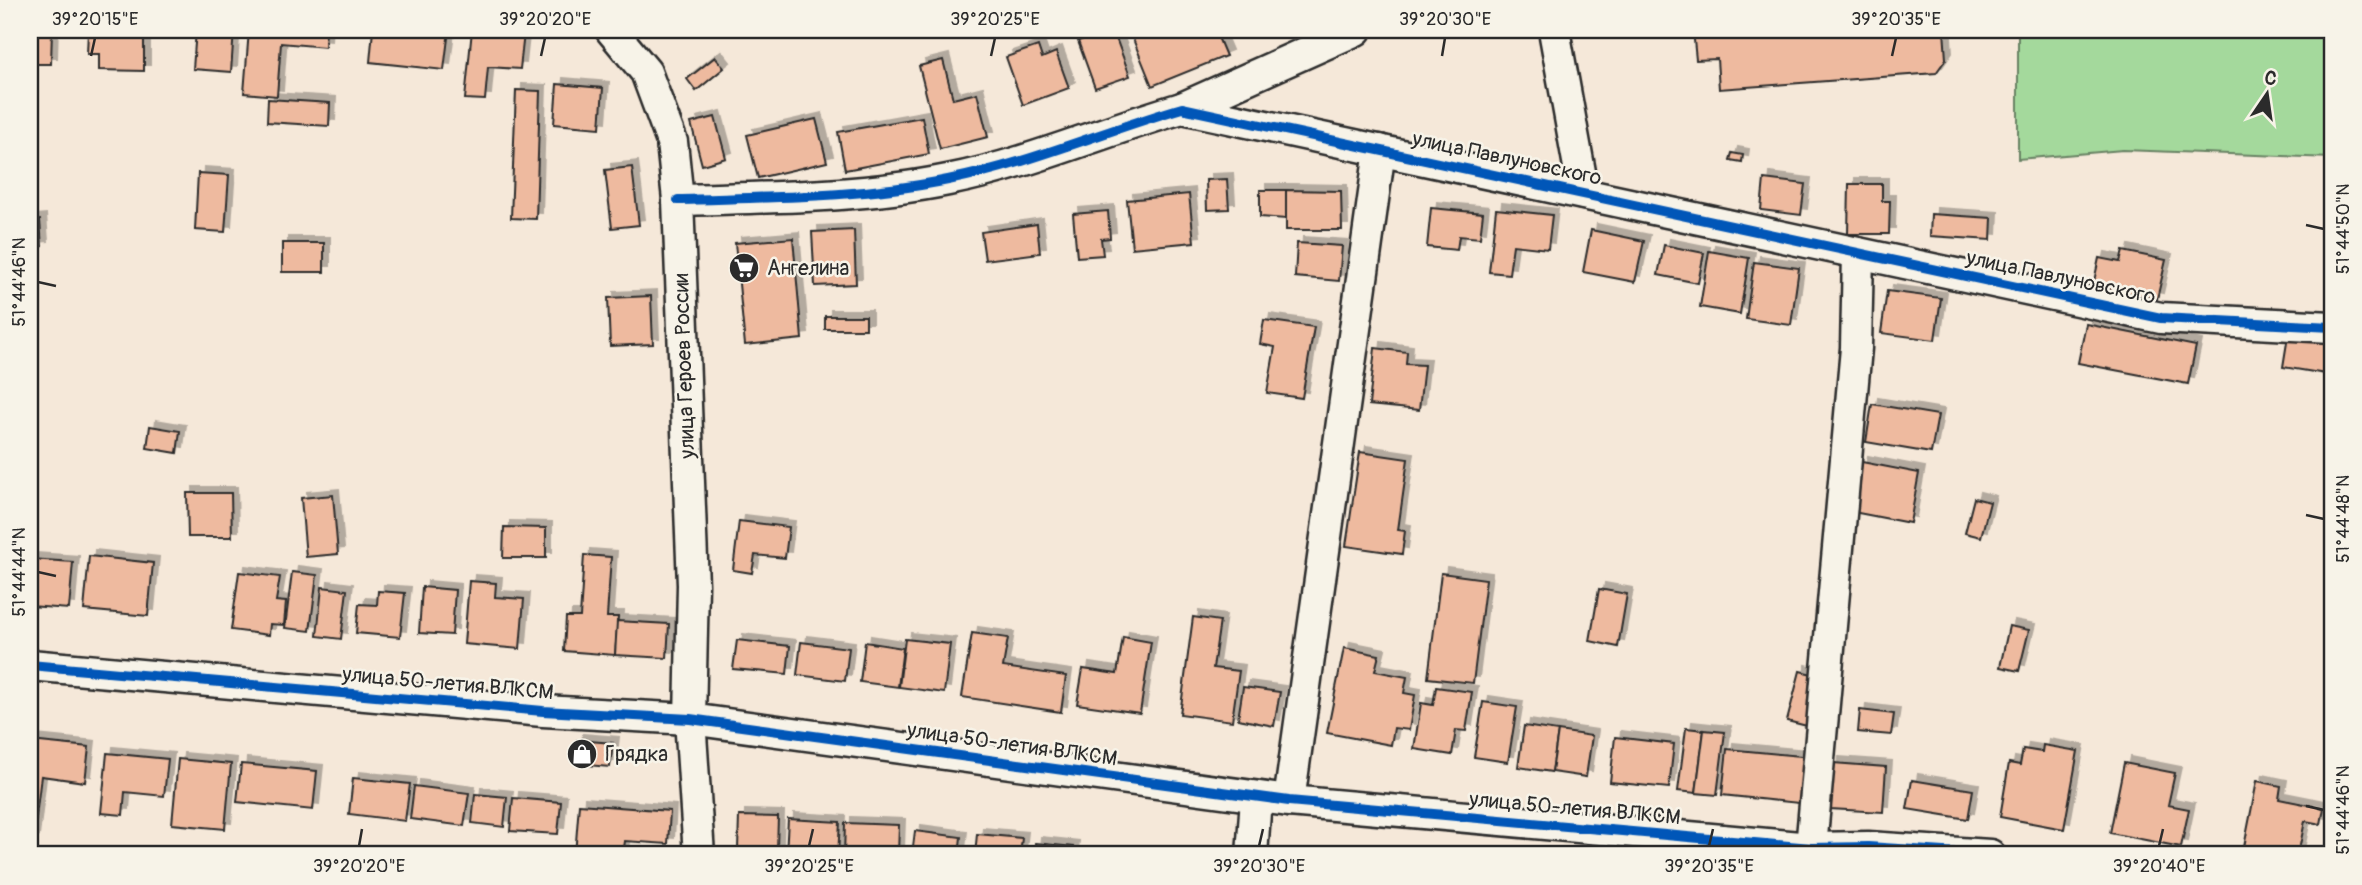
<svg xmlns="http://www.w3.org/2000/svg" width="2362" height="885" font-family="Pangolin,sans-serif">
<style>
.green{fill:#a4d99c;stroke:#688264;stroke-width:2}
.building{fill:#eeba9f;stroke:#2b2b2b;stroke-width:2;filter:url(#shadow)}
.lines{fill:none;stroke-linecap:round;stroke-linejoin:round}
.minor-casing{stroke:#2b2b2b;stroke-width:35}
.minor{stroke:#f7f3e8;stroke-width:30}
.cycleway-casing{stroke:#f7f3e8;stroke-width:15}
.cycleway{stroke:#0057b8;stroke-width:10}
.ticks{fill:none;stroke:#2b2b2b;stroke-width:2.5}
.labels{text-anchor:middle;stroke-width:5;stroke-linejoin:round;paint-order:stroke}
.street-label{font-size:21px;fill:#2b2b2b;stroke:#f7f3e8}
.poi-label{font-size:21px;fill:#2b2b2b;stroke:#f7f3e8;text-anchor:start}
.neatline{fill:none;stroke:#2b2b2b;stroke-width:2.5}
.ticks-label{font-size:18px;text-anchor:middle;fill:#2b2b2b}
</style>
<defs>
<filter id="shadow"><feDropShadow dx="6" dy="-6" stdDeviation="0" flood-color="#0004"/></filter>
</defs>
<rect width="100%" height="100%" fill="#f5e8d9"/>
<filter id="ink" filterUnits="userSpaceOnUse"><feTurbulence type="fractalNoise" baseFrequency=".0143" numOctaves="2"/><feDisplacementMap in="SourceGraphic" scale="14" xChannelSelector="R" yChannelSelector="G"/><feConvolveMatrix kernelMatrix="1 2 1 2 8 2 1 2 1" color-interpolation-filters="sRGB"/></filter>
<g filter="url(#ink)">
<path class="green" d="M2018,30H2332V158L2123,150L2018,159Z"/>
<g class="building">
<path d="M30,30H52L51,64H30Z"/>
<path d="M88,30H127V37H144V71L99,70V54H87Z"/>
<path d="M196,30H234L231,72L193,69Z"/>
<path d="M249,30H326L325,47L281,43L277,96L244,93Z"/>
<path d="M373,30H449L444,70L370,62Z"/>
<path d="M472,30L524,33L520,69L488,67L485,100L465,99Z"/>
<path d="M1109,30H1113L1130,76L1095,88L1078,41Z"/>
<path d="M1156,30H1215L1226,56L1152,86L1133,39Z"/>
<path d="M1693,30H1944L1946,59L1936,73L1719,89L1717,59L1696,60Z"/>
<path d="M1038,46L1042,58L1056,52L1069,88L1023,105L1006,57Z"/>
<path d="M715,57L724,68L696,91L687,79Z"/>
<path d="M943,60L953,99L977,93L988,137L940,149L919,66Z"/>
<path d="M557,84L603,88L600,128L554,124Z"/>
<path d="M516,90L540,91L536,219L511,218Z"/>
<path d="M268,99L330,103L329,126L267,122Z"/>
<path d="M715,117L726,158L702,165L691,123Z"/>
<path d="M922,117L929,154L845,170L838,132Z"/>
<path d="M816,119L827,162L758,178L747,135Z"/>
<path d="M1732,153L1743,155L1742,162L1730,160Z"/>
<path d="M632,167L639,225L612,228L605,170Z"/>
<path d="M198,173L229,175L225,232L195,230Z"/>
<path d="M1227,179L1229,209L1207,210L1206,180Z"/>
<path d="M1764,179L1805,184L1801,215L1761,210Z"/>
<path d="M1849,184H1882V201H1890L1889,234H1848Z"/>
<path d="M1260,190H1286V219L1260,217Z"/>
<path d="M1286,190L1341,191L1342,230H1286Z"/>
<path d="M1189,194L1194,242L1132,248L1127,200Z"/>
<path d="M1431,208L1483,213L1480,238L1459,236L1457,250L1427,247Z"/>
<path d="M1496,209L1552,215L1548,249L1513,245L1509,274L1489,272Z"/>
<path d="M1108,211L1110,238L1101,239L1103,255L1077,257L1073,214Z"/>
<path d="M1931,214L1992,218L1991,240L1930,236Z"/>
<path d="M40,220L42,247L30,248L33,280H30V221Z"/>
<path d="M1037,224L1040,253L985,260L981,232Z"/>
<path d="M854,230L856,284L815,286L812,232Z"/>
<path d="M1591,230L1644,241L1635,282L1583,272Z"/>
<path d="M793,238L802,339L745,345L735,243Z"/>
<rect x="282" y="243" width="42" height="29"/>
<path d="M1297,243L1342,246L1339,281L1295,277Z"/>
<path d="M1664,245L1704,253L1698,283L1658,275Z"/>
<path d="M1709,251L1749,258L1740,314L1700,307Z"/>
<path d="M2123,251L2166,260L2157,299L2093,286L2099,258L2120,262Z"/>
<path d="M1754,262L1799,268L1791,325L1746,319Z"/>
<path d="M1887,291L1941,298L1935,340L1881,333Z"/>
<path d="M651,296L653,344L610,346L608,298Z"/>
<rect x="825" y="316" width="41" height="13"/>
<path d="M1264,320L1314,327L1302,398L1267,393L1275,347L1260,344Z"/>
<path d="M2086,324L2196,346L2188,384L2078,363Z"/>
<path d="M2289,330L2332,338V375L2283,367Z"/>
<path d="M1375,348L1407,352L1406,364L1424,365L1419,410L1369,405Z"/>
<path d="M1872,404L1938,415L1931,453L1866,442Z"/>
<path d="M150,426L180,431L177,453L147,448Z"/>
<path d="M1360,452L1408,459L1398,530L1405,531L1402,554L1346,546Z"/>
<path d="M1862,462L1919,473L1910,523L1853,512Z"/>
<path d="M187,493H231L232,537H188Z"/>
<path d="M333,495L338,554L306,557L301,498Z"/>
<path d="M1974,498L1990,502L1981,537L1965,533Z"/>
<path d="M739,521L789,527L785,558L755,555L752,573L733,570Z"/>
<path d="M504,527L546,528V558H503Z"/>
<path d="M584,555L611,557L607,617H618L615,655L564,651L566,617H580Z"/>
<path d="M89,556L153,563L148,616L84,610Z"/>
<path d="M30,559L73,562L69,609L30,606Z"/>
<path d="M239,572L280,577L276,601L286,602L284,625L270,624L269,635L231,630Z"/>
<path d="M292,572L317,575L310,631L285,628Z"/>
<path d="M1441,573L1486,579L1473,683L1428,678Z"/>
<path d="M469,581L496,583L495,597L524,599L520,649L464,644Z"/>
<path d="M322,587L347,590L341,639L317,636Z"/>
<path d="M422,587L455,590L452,635L419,633Z"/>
<path d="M1599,589L1627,594L1618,647L1590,641Z"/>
<path d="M378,591L405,593L400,637L356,633L359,604L377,605Z"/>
<path d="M1193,617L1220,621L1213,668L1239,671L1232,721L1180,714Z"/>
<path d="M617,621L669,624L667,658L615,655Z"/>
<path d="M2009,626L2029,630L2019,671L2000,667Z"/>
<path d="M972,633L1008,638L1003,667L1066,676L1061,712L962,697Z"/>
<path d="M1123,637L1151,642L1140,713L1077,704L1083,669L1117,674Z"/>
<path d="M905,639L950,644L944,693L899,687Z"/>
<path d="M737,640L790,646L787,674L733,669Z"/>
<path d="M801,642L849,648L845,681L797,675Z"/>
<path d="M865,642L903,648L898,687L860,682Z"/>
<path d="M1344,648L1379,655L1375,671L1407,677L1404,693L1415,695L1409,730L1394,728L1391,745L1327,733Z"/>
<path d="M1800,671L1820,676L1807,726L1787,721Z"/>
<path d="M1243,687L1280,692L1274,726L1238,719Z"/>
<path d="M1436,687L1472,692L1466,731L1456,730L1452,755L1414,749L1421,703L1433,705Z"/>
<path d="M1483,702L1517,707L1508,762L1474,757Z"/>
<path d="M1860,710L1894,714L1891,735L1858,732Z"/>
<path d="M1524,726L1558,731L1552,772L1518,767Z"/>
<path d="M1686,728L1704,730L1696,793L1678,791Z"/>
<path d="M1704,730L1725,732L1717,795L1696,793Z"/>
<path d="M1558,731L1592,736L1586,777L1552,772Z"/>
<path d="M1615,737L1674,744L1669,788L1610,782Z"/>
<path d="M577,740L613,743L610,767L575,764Z"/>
<path d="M30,741L89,747L85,782L41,776L33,842L30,841Z"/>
<path d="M2043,745L2078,751L2064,829L2000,817L2009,763L2020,765L2023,749L2042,752Z"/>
<path d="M1727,749L1812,757L1808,804L1722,795Z"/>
<path d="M107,753L168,759L164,796L125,792L123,815L101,813Z"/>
<path d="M178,759L231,764L225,829L172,824Z"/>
<path d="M1833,763L1886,767L1883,812L1830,809Z"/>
<path d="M2124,763L2175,773L2168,805L2189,809L2181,847L2110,833Z"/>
<path d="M241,764L317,771L313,810L237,802Z"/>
<path d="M353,778L410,784L405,821L349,814Z"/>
<path d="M1912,780L1973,790L1968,819L1907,809Z"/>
<path d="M2257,781L2281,786L2279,799L2324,808L2321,824L2305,821L2298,855H2286L2244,847Z"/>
<path d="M414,786L469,793L464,826L410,819Z"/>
<path d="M475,794L507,797L504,827L472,823Z"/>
<path d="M513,798L561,802L558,834L510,831Z"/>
<path d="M579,804L670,811L668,844L625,841L623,855H575Z"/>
<path d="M739,816L778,817L777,849H738Z"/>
<path d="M788,819L840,822L838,855H786Z"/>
<path d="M845,823L899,825L898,855H844Z"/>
<path d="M915,831L961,837L959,855H912Z"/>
<path d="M977,834L1022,838L1020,855H975Z"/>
<path d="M1035,843L1073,847L1072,855H1034Z"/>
</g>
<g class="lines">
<g class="minor-casing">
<g id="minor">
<path d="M611,30L646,72L672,142L678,200L693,585L690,719L699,855"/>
<path d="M1554,30L1584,194"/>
<path d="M1182,108L1356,30"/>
<path d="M678,200C768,197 859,198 948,180C1029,164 1103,131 1182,108L2161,318L2332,327"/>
<path d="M30,665L543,711L690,719L1289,801L1811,848L1868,847L1990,855"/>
<path d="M1289,801L1380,150"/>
<path d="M1811,848L1856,348L1858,253"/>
<path d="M1252,855L1256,798"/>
</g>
</g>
<use href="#minor" class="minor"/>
<g class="cycleway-casing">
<g id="cycleway">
<path d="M678,200C768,197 859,198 948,180C1029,164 1103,131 1182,108L2161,318L2332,327"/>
<path d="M30,665L543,711L690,719L1289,801L1811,848L1868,847L1990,855"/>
</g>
</g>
<use href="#cycleway" class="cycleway"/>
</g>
</g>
<path class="ticks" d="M91,56L95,38M541,56L545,38M991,56L995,38M1442,56L1445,38M1892,56L1896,38M2306,225L2324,229M38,282L56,286M2306,515L2324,519M38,572L56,576M2306,806L2324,810M359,846L362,829M809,846L813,829M1259,846L1263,829M1709,846L1713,829M2159,846L2163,829"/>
<defs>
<g id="supermarket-disc" transform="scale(1.575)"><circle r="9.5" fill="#2b2b2b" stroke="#f7f3e8"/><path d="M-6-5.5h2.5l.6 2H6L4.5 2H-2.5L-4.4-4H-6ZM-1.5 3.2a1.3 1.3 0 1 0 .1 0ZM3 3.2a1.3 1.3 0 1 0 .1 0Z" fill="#fff"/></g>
<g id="shop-disc" transform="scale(1.575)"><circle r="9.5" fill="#2b2b2b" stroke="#f7f3e8"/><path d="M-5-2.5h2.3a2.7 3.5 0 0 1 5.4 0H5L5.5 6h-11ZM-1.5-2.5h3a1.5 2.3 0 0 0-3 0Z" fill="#fff"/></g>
</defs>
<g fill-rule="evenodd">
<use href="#supermarket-disc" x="744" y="268"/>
<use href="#shop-disc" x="582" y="754"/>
</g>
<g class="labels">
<g class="street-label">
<text transform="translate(1507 158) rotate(12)" y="7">улица Павлуновского</text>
<text transform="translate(2061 277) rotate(12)" y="7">улица Павлуновского</text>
<text transform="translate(684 366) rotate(-92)" y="7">улица Героев России</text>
<text transform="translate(448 683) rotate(5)" y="7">улица 50-летия ВЛКСМ</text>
<text transform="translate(1012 744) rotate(8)" y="7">улица 50-летия ВЛКСМ</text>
<text transform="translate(1575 808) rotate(5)" y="7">улица 50-летия ВЛКСМ</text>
</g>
<g class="poi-label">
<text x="767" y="275">Ангелина</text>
<text x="605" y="761">Грядка</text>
</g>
</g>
<rect width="2362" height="885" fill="none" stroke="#f7f3e8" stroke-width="77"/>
<g transform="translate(2267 94) rotate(13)" stroke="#f7f3e8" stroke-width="5" paint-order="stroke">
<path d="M0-5L12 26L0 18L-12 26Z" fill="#2b2b2b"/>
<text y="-10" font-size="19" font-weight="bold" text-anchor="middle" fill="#2b2b2b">С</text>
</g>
<rect x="38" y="38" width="2286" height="808" class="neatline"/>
<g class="ticks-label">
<text x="95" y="25">39°20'15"E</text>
<text x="545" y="25">39°20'20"E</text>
<text x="995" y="25">39°20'25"E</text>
<text x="1445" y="25">39°20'30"E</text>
<text x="1896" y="25">39°20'35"E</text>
<text transform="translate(2343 229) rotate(-90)" y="6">51°44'50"N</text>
<text transform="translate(19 282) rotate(-90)" y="6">51°44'46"N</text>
<text transform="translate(2343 519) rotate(-90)" y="6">51°44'48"N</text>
<text transform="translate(19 572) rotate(-90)" y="6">51°44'44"N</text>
<text transform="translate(2343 810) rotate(-90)" y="6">51°44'46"N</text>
<text x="359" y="872">39°20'20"E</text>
<text x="809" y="872">39°20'25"E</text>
<text x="1259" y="872">39°20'30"E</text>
<text x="1709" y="872">39°20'35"E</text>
<text x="2159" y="872">39°20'40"E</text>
</g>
</svg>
